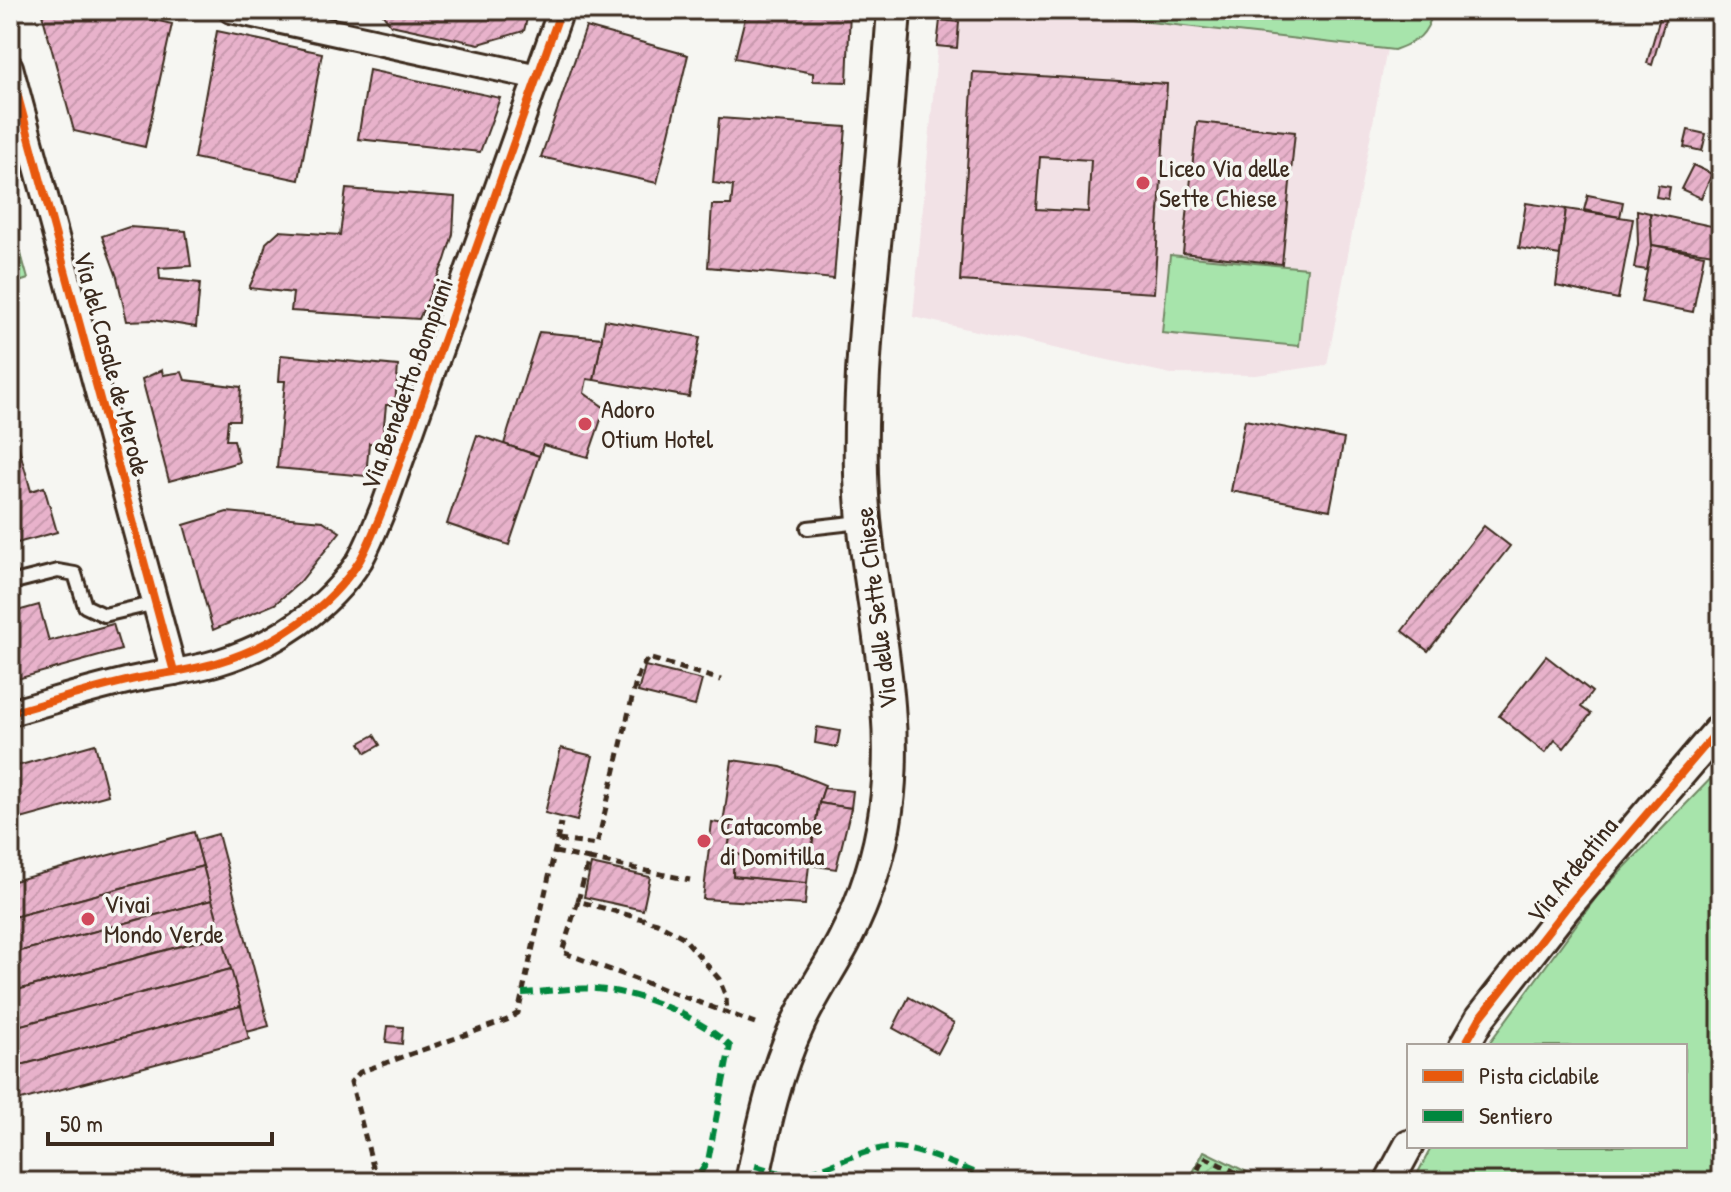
<svg xmlns="http://www.w3.org/2000/svg" width="1731" height="1192" font-family="'Patrick Hand',sans-serif">
<style>
.built{fill:#f2e2e6}
.grass{fill:#a7e4ab;stroke:#718764;stroke-width:2}
.garden{fill:url(#garden-furrows);stroke:#718764;stroke-width:2}
.building{fill:url(#building-hatch);stroke:#3b2a1e;stroke-width:2;fill-rule:evenodd}
.lines{fill:none;stroke-linecap:round;stroke-linejoin:round}
.service-casing{stroke:#3b2a1e;stroke-width:18}
.minor-casing{stroke:#3b2a1e;stroke-width:30}
.tertiary-casing{stroke:#3b2a1e;stroke-width:34}
.secondary-casing{stroke:#3b2a1e;stroke-width:38}
.path{stroke:#3b2a1e;stroke-width:5;stroke-dasharray:8 6;stroke-linecap:butt}
.service{stroke:#f6f6f2;stroke-width:12}
.minor{stroke:#f6f6f2;stroke-width:24}
.tertiary{stroke:#f6f6f2;stroke-width:28}
.secondary{stroke:#f6f6f2;stroke-width:32}
.quiet{stroke:#00873e;stroke-width:6;stroke-dasharray:12 6;stroke-linecap:butt}
.cycleway-casing{stroke:#f6f6f2;stroke-width:13}
.cycleway{stroke:#e8590c;stroke-width:8}
.poi-dot{fill:#d1495b;stroke:#f6f6f2;stroke-width:3}
.labels{text-anchor:middle;stroke-width:7;stroke-linejoin:round;paint-order:stroke}
.poi-label{font-size:26px;fill:#3b2a1e;stroke:#f6f6f2;text-anchor:start}
.street-label{font-size:26px;fill:#3b2a1e;stroke:#f6f6f2}
</style>
<defs>
<pattern id="garden-furrows" width="10" height="10" patternUnits="userSpaceOnUse" patternTransform="scale(2)"><rect width="10" height="10" fill="#a7e4ab"/><path d="M-1 1l2-2M0 10L10 0M9 11l2-2" fill="none" stroke="#91c493"/></pattern>
<pattern id="building-hatch" width="6" height="6" patternUnits="userSpaceOnUse" patternTransform="scale(2)"><rect width="6" height="6" fill="#e8b2cb"/><path d="M-1 1l2-2M0 6l6-6M5 7l2-2" fill="none" stroke="#c899ae"/></pattern>
</defs>
<rect width="100%" height="100%" fill="#f6f6f2"/>
<filter id="ink" filterUnits="userSpaceOnUse"><feTurbulence type="fractalNoise" baseFrequency=".0125" numOctaves="2"/><feDisplacementMap in="SourceGraphic" scale="16" xChannelSelector="R" yChannelSelector="G"/><feConvolveMatrix kernelMatrix="1 2 1 2 8 2 1 2 1" color-interpolation-filters="sRGB"/></filter>
<g filter="url(#ink)">
<path class="built" d="M961,10H1044L1387,49L1327,365L1256,375L1171,374L913,317L940,20L959,22Z"/>
<g class="grass">
<path d="M1044,10H1434C1426,36 1419,41 1394,50Z"/>
<path d="M10,214L28,279L10,285Z"/>
<path d="M1170,255L1307,268L1299,346L1162,333Z"/>
<path d="M1721,768V1182H1413L1432,1146H1685V1046H1487L1598,895Z"/>
</g>
<path class="garden" d="M1204,1151L1267,1182H1188Z"/>
<g class="building">
<path d="M41,10H110L172,24L145,147L74,131Z"/>
<path d="M380,10H529L524,31L479,44L391,25Z"/>
<path d="M747,10H850L847,82L813,81V73L735,58Z"/>
<path d="M1662,10H1668L1652,65L1647,63Z"/>
<path d="M940,20L959,22L957,48L937,46Z"/>
<path d="M586,27L688,55L657,183L541,157Z"/>
<path d="M217,31L322,53L299,180L194,158Z"/>
<path d="M369,70L500,98L480,152L358,139Z"/>
<path d="M973,72L1167,84L1154,293L960,281ZM1040,157L1091,160L1088,212L1036,209Z"/>
<path d="M719,118L846,127L834,279L708,267L712,205H731L733,186L713,183Z"/>
<path d="M1197,122L1295,132L1282,264L1183,253Z"/>
<path d="M1688,130L1706,134L1702,151L1684,147Z"/>
<path d="M1693,165L1712,174L1701,198L1681,189Z"/>
<path d="M1658,185L1670,187L1668,199L1656,197Z"/>
<path d="M346,189L455,197L453,234L445,260L419,319L291,311L293,293L249,288L262,259L266,243L279,231L340,235Z"/>
<path d="M1588,195L1623,202L1620,217L1584,210Z"/>
<path d="M1526,203L1566,209L1560,255L1519,248Z"/>
<path d="M1566,209L1633,219L1618,299L1556,286Z"/>
<path d="M1637,210L1650,213L1652,245L1647,270L1634,268L1638,244Z"/>
<path d="M1650,213L1721,228V255L1652,245Z"/>
<path d="M129,227L186,231L191,266L159,268L160,279L200,283L196,327L153,320L127,321L117,277L102,236Z"/>
<path d="M1652,245L1704,255L1693,312L1641,302Z"/>
<path d="M1719,272H1721V322L1710,320Z"/>
<path d="M605,320L700,337L689,397L594,380Z"/>
<path d="M539,332L602,338L594,380L587,379L584,393L605,408L588,457L543,445L539,456L504,444Z"/>
<path d="M281,355L398,366L395,405H386L382,445L369,443L366,476L277,468L285,381H279Z"/>
<path d="M162,370L163,375L182,372L185,380L241,387L239,420H228L226,440H234L239,462L169,481L142,379Z"/>
<path d="M10,416L31,491L44,487L57,532L10,545Z"/>
<path d="M1245,420L1344,439L1330,510L1231,491Z"/>
<path d="M477,435L539,456L509,545L447,524Z"/>
<path d="M227,512L323,521L340,532L300,582L275,604L213,630L184,525Z"/>
<path d="M1484,526L1510,546L1428,651L1402,631Z"/>
<path d="M39,605L49,641L113,624L121,650L10,681V613Z"/>
<path d="M1546,656L1592,692L1581,707L1591,714L1564,748L1555,740L1545,753L1499,716Z"/>
<path d="M645,666L702,680L695,706L638,692Z"/>
<path d="M817,727L840,731L837,747L815,743Z"/>
<path d="M374,735L380,745L366,753L360,743Z"/>
<path d="M95,744L108,795L10,822V768Z"/>
<path d="M561,748L593,756L577,821L545,813Z"/>
<path d="M732,760L781,767L825,785L819,803L809,865L728,853L731,825L723,824Z"/>
<path d="M824,788L853,791L851,808L819,803Z"/>
<path d="M819,803L851,808L836,869L809,865Z"/>
<path d="M712,822L731,825L728,853L734,854L733,876L807,883L805,905L703,899Z"/>
<path d="M194,832L203,866L10,918V882Z"/>
<path d="M218,834L269,1026L247,1032L196,840Z"/>
<path d="M734,854L809,865L807,883L733,876Z"/>
<path d="M591,864L650,877L643,910L584,897Z"/>
<path d="M203,866L212,900L10,954V918Z"/>
<path d="M212,900L222,935L10,992V954Z"/>
<path d="M222,935L231,969L10,1028V992Z"/>
<path d="M231,969L241,1006L10,1068V1028Z"/>
<path d="M909,997L954,1023L938,1053L893,1028Z"/>
<path d="M241,1006L249,1039L10,1103V1068Z"/>
<path d="M388,1026L403,1027L402,1044L386,1042Z"/>
</g>
<g class="lines">
<g class="service-casing">
<g id="service">
<path d="M808,528L861,522"/>
<path d="M10,583L58,571L75,574L85,606L104,615L156,603"/>
</g>
</g>
<g class="minor-casing">
<g id="minor">
<path d="M231,10L538,77"/>
<path d="M10,67L174,672"/>
<path d="M10,713C53,701 97,687 140,678C166,673 193,670 219,662C275,645 328,610 360,560C370,542 377,523 385,504L561,10"/>
</g>
</g>
<g class="tertiary-casing">
<g id="tertiary">
<path d="M1464,1046L1480,1018L1566,908L1721,727"/>
<path d="M1389,1182L1409,1145"/>
</g>
</g>
<g class="secondary-casing">
<path id="secondary" d="M752,1182C763,1130 774,1075 797,1026C810,996 829,970 844,941C865,900 880,855 886,810C902,696 864,586 861,474C859,387 868,301 877,215C884,146 889,78 894,10"/>
</g>
<g class="path">
<path d="M558,840L597,845L635,686L640,670L648,658L721,680"/>
<path d="M555,852L589,859L578,901L657,923L683,937L719,979L726,997L727,1013"/>
<path d="M589,859L690,880"/>
<path d="M578,901L562,952L755,1023"/>
<path d="M377,1182L351,1082L360,1072L507,1020L518,1013L561,823"/>
<path d="M1192,1182L1204,1157L1256,1182"/>
</g>
<use href="#service" class="service"/>
<use href="#minor" class="minor"/>
<use href="#tertiary" class="tertiary"/>
<use href="#secondary" class="secondary"/>
<g class="quiet">
<path d="M522,993C546,992 572,987 596,989C641,992 697,1016 730,1046L708,1161L697,1178L688,1182"/>
<path d="M755,1166C767,1169 780,1174 791,1175C820,1175 856,1150 887,1148C916,1145 971,1172 999,1182"/>
</g>
<g class="cycleway-casing">
<g id="cycleway">
<path d="M10,67L174,672"/>
<path d="M10,713C53,701 97,687 140,678C166,673 193,670 219,662C275,645 328,610 360,560C370,542 377,523 385,504L561,10"/>
<path d="M1464,1046L1480,1018L1566,908L1721,727"/>
</g>
</g>
<use href="#cycleway" class="cycleway"/>
</g>
</g>
<g class="poi-dot">
<circle cx="1143" cy="183" r="8"/>
<circle cx="585" cy="424" r="8"/>
<circle cx="704" cy="841" r="8"/>
<circle cx="88" cy="919" r="8"/>
</g>
<g class="labels">
<g class="poi-label">
<text x="1159" y="177">Liceo Via delle<tspan x="1159" dy="30">Sette Chiese</tspan></text>
<text x="601" y="418">Adoro<tspan x="601" dy="30">Otium Hotel</tspan></text>
<text x="720" y="835">Catacombe<tspan x="720" dy="30">di Domitilla</tspan></text>
<text x="104" y="913">Vivai<tspan x="104" dy="30">Mondo Verde</tspan></text>
</g>
<g class="street-label">
<text transform="translate(112 364) rotate(75)" y="9">Via del Casale de Merode</text>
<text transform="translate(407 384) rotate(-70)" y="9">Via Benedetto Bompiani</text>
<text transform="translate(876 608) rotate(-97)" y="9">Via delle Sette Chiese</text>
<text transform="translate(1572 870) rotate(-51)" y="9">Via Ardeatina</text>
</g>
</g>
<rect width="1731" height="1192" fill="none" stroke="#f6f6f2" stroke-width="40"/>
<rect x="20" y="20" width="1691" height="1152" fill="none" stroke="#3b2a1e" stroke-width="3" filter="url(#ink)"/>
<rect x="1407" y="1044" width="280" height="104" fill="#f6f6f2" stroke="#aba49d" stroke-width="2"/>
<rect x="1423" y="1070" width="40" height="12" fill="#e8590c" stroke="#aba49d" stroke-width="2"/>
<text x="1479" y="1084" font-size="24" fill="#3b2a1e">Pista ciclabile</text>
<rect x="1423" y="1110" width="40" height="12" fill="#00873e" stroke="#aba49d" stroke-width="2"/>
<text x="1479" y="1124" font-size="24" fill="#3b2a1e">Sentiero</text>
<path d="M48 1132v12h224v-12" fill="none" stroke="#3b2a1e" stroke-width="4"/>
<text x="60" y="1132" font-size="24" fill="#3b2a1e" stroke="#f6f6f2" stroke-width="6" paint-order="stroke">50 m</text>
</svg>
